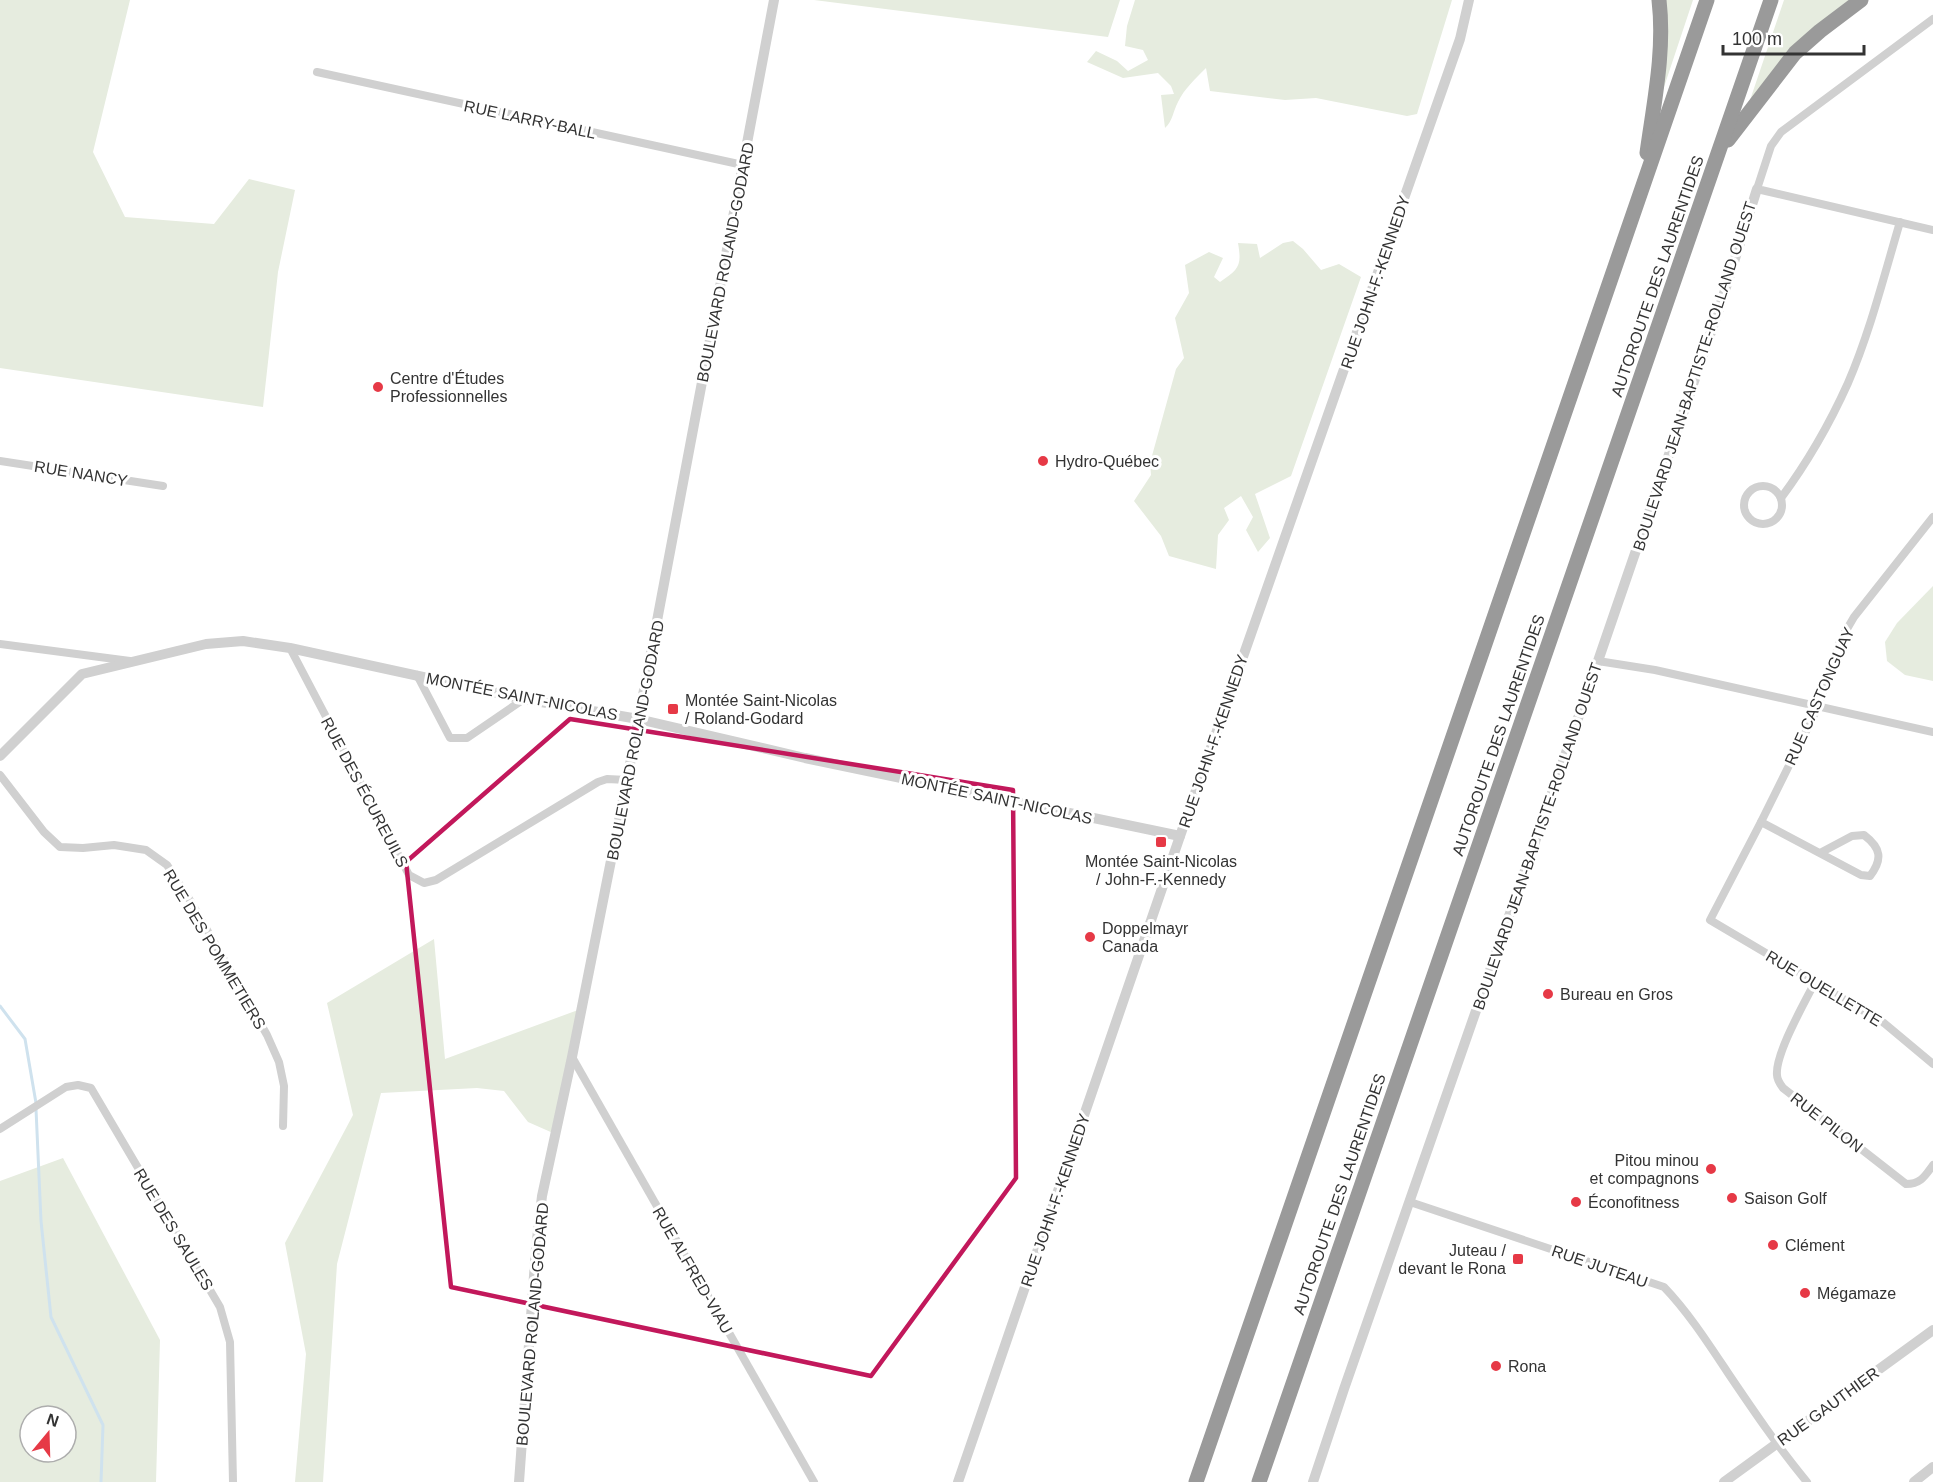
<svg xmlns="http://www.w3.org/2000/svg" width="1933" height="1482" font-family="Helvetica,sans-serif">
<style>
.green{fill:#e6ecdf;fill-rule:evenodd}
.lines{fill:none;stroke-linecap:round;stroke-linejoin:round}
.stream{stroke:#cfe2ee;stroke-width:3}
.minor{stroke:#d0d0d0;stroke-width:8}
.tertiary{stroke:#d0d0d0;stroke-width:10}
.motorway{stroke:#9a9a9a;stroke-width:15}
.marked{fill:none;stroke:#c2185b;stroke-width:4.5;stroke-linejoin:round}
.poi-dot{fill:#e63946;stroke:#fff;stroke-width:2}
.labels{text-anchor:middle;stroke-width:6;stroke-linejoin:round;paint-order:stroke}
.street-label{font-size:16px;fill:#333;stroke:#fff}
.poi-label{font-size:16px;fill:#333;stroke:#fff;text-anchor:start}
</style>
<rect width="100%" height="100%" fill="#fff"/>
<g class="green">
<path d="M0,0H130L93,152L125,217L214,224L249,179L295,190L278,272L263,407L0,368Z"/>
<path d="M814,0H1120L1108,37Z"/>
<path d="M1135,0H1452L1417,114L1407,116L1316,98L1285,100L1210,91L1206,68C1196,78 1184,89 1178,102C1173,111 1173,121 1165,128L1161,95L1174,94L1171,86L1158,73L1123,78L1087,62L1096,51L1117,61L1128,71L1148,60L1143,50L1125,46L1127,26Z"/>
<path d="M1666,0H1693L1659,102L1668,37Z"/>
<path d="M1784,0H1849L1803,37L1787,52L1749,103Z"/>
<path d="M1293,241L1303,249L1321,270L1339,264L1361,277L1291,476L1255,494L1270,538L1258,552L1246,530L1253,517L1241,496L1224,508L1229,520L1218,535L1216,569L1169,556L1161,536L1134,501L1151,475L1150,463L1176,369L1184,358L1175,318L1189,293L1185,265L1209,252L1223,258L1214,277L1220,282C1239,269 1242,266 1238,243L1257,244L1260,258L1283,243Z"/>
<path d="M1933,586V681L1905,675L1887,661L1885,642L1897,623Z"/>
<path d="M434,939L445,1059L578,1010L553,1133L528,1122L504,1091L477,1088L381,1093L337,1264L323,1482H295L306,1354L285,1243L353,1115L327,1003Z"/>
<path d="M63,1158L160,1340L156,1482H0V1181ZM30,1416H66V1452H30Z"/>
</g>
<g class="lines">
<g class="stream">
<path d="M0,1006L25,1039L36,1103"/>
<path d="M36,1109L41,1221L51,1317L103,1425L101,1482"/>
</g>
<g class="minor">
<path d="M1933,19L1781,132L1771,146L1757,189L1933,230"/>
<path d="M317,72L743,165"/>
<path d="M0,461L163,486"/>
<circle cx="1763" cy="505" r="19"/>
<path d="M1781,498C1807,463 1830,423 1848,383C1870,332 1884,276 1900,222"/>
<path d="M1933,517L1854,617L1840,641L1818,707L1761,822L1710,920L1884,1023L1933,1064"/>
<path d="M0,644L130,661"/>
<path d="M290,648L409,875L424,883L436,880L598,782L607,779L627,780"/>
<path d="M1598,661L1655,670L1933,732"/>
<path d="M417,675L450,738H467L524,699"/>
<path d="M0,775L44,832L60,847L83,848L114,845L146,850L167,865L191,902L267,1035L279,1062L284,1086L283,1126"/>
<path d="M1761,822L1861,875L1870,876C1883,859 1881,848 1864,835L1852,836L1820,853"/>
<path d="M1815,982C1805,1002 1775,1054 1777,1075C1777,1080 1780,1084 1783,1088L1906,1184C1921,1184 1925,1176 1933,1165"/>
<path d="M572,1057L814,1482"/>
<path d="M0,1129L66,1087L78,1085L91,1088L220,1307L230,1342L233,1482"/>
<path d="M1410,1202L1664,1287C1688,1312 1708,1343 1728,1373C1753,1410 1778,1447 1807,1482"/>
</g>
<g class="tertiary">
<path d="M0,756L82,674L206,644L243,641L290,648L524,699L638,719L805,758L1180,836"/>
<path d="M519,1482L536,1248L542,1196L572,1057L627,780L774,0"/>
<path d="M958,1482L1180,836L1460,39L1469,0"/>
<path d="M1313,1482L1344,1389L1598,661L1721,303L1757,189"/>
<path d="M1724,1482L1933,1330"/>
<path d="M1914,1482L1933,1467"/>
</g>
<g class="motorway">
<path d="M1728,140L1795,53L1820,31L1861,0"/>
<path d="M1647,153C1654,102 1665,51 1659,0"/>
<path d="M1196,1482L1707,0"/>
<path d="M1259,1482L1771,0"/>
</g>
</g>
<path class="marked" d="M570,719L1013,790L1016,1178L871,1376L451,1287L406,862Z"/>
<g class="poi-dot">
<circle cx="378" cy="387" r="6"/>
<circle cx="1043" cy="461" r="6"/>
<rect x="667" y="703" width="12" height="12" rx="3"/>
<rect x="1155" y="836" width="12" height="12" rx="3"/>
<circle cx="1090" cy="937" r="6"/>
<circle cx="1548" cy="994" r="6"/>
<circle cx="1711" cy="1169" r="6"/>
<circle cx="1732" cy="1198" r="6"/>
<circle cx="1576" cy="1202" r="6"/>
<circle cx="1773" cy="1245" r="6"/>
<rect x="1512" y="1253" width="12" height="12" rx="3"/>
<circle cx="1805" cy="1293" r="6"/>
<circle cx="1496" cy="1366" r="6"/>
</g>
<g class="labels">
<g class="street-label">
<text transform="translate(530 119) rotate(12)" y="6">RUE LARRY-BALL</text>
<text transform="translate(725 262) rotate(-79)" y="6">BOULEVARD ROLAND-GODARD</text>
<text transform="translate(1657 276) rotate(-71)" y="6">AUTOROUTE DES LAURENTIDES</text>
<text transform="translate(1375 282) rotate(-71)" y="6">RUE JOHN-F.-KENNEDY</text>
<text transform="translate(1694 376) rotate(-72)" y="6">BOULEVARD JEAN-BAPTISTE-ROLLAND OUEST</text>
<text transform="translate(81 473) rotate(9)" y="6">RUE NANCY</text>
<text transform="translate(522 696) rotate(11)" y="6">MONTÉE SAINT-NICOLAS</text>
<text transform="translate(1819 696) rotate(-66)" y="6">RUE CASTONGUAY</text>
<text transform="translate(1498 735) rotate(-71)" y="6">AUTOROUTE DES LAURENTIDES</text>
<text transform="translate(635 740) rotate(-79)" y="6">BOULEVARD ROLAND-GODARD</text>
<text transform="translate(1213 741) rotate(-71)" y="6">RUE JOHN-F.-KENNEDY</text>
<text transform="translate(365 792) rotate(62)" y="6">RUE DES ÉCUREUILS</text>
<text transform="translate(997 798) rotate(12)" y="6">MONTÉE SAINT-NICOLAS</text>
<text transform="translate(1537 836) rotate(-71)" y="6">BOULEVARD JEAN-BAPTISTE-ROLLAND OUEST</text>
<text transform="translate(215 949) rotate(59)" y="6">RUE DES POMMETIERS</text>
<text transform="translate(1824 988) rotate(31)" y="6">RUE OUELLETTE</text>
<text transform="translate(1827 1122) rotate(38)" y="6">RUE PILON</text>
<text transform="translate(1339 1194) rotate(-71)" y="6">AUTOROUTE DES LAURENTIDES</text>
<text transform="translate(1055 1200) rotate(-71)" y="6">RUE JOHN-F.-KENNEDY</text>
<text transform="translate(174 1229) rotate(59)" y="6">RUE DES SAULES</text>
<text transform="translate(1600 1266) rotate(19)" y="6">RUE JUTEAU</text>
<text transform="translate(693 1270) rotate(60)" y="6">RUE ALFRED-VIAU</text>
<text transform="translate(532 1324) rotate(-85)" y="6">BOULEVARD ROLAND-GODARD</text>
<text transform="translate(1828 1406) rotate(-36)" y="6">RUE GAUTHIER</text>
</g>
<g class="poi-label">
<text x="390" y="384">Centre d'Études<tspan x="390" dy="18">Professionnelles</tspan></text>
<text x="1055" y="467">Hydro-Québec</text>
<text x="685" y="706">Montée Saint-Nicolas<tspan x="685" dy="18">/ Roland-Godard</tspan></text>
<text x="1161" y="867" text-anchor="middle">Montée Saint-Nicolas<tspan x="1161" dy="18">/ John-F.-Kennedy</tspan></text>
<text x="1102" y="934">Doppelmayr<tspan x="1102" dy="18">Canada</tspan></text>
<text x="1560" y="1000">Bureau en Gros</text>
<text x="1699" y="1166" text-anchor="end">Pitou minou<tspan x="1699" dy="18">et compagnons</tspan></text>
<text x="1744" y="1204">Saison Golf</text>
<text x="1588" y="1208">Éconofitness</text>
<text x="1785" y="1251">Clément</text>
<text x="1506" y="1256" text-anchor="end">Juteau /<tspan x="1506" dy="18">devant le Rona</tspan></text>
<text x="1817" y="1299">Mégamaze</text>
<text x="1508" y="1372">Rona</text>
</g>
</g>
<g transform="translate(48 1434) rotate(19)"><circle r="28" fill="#ffffff" stroke="#adadad" stroke-width="1.5"/>
<path d="M0-4.5L10 22L0 15L-10 22Z" fill="#e63946"/>
<text y="-9" font-size="16" font-weight="bold" text-anchor="middle" fill="#333333">N</text>
</g>
<path d="M1723 45v9h141v-9" fill="none" stroke="#333333" stroke-width="3"/>
<text x="1732" y="45" font-size="18" fill="#333333" stroke="#ffffff" stroke-width="4.5" paint-order="stroke">100 m</text>
</svg>
